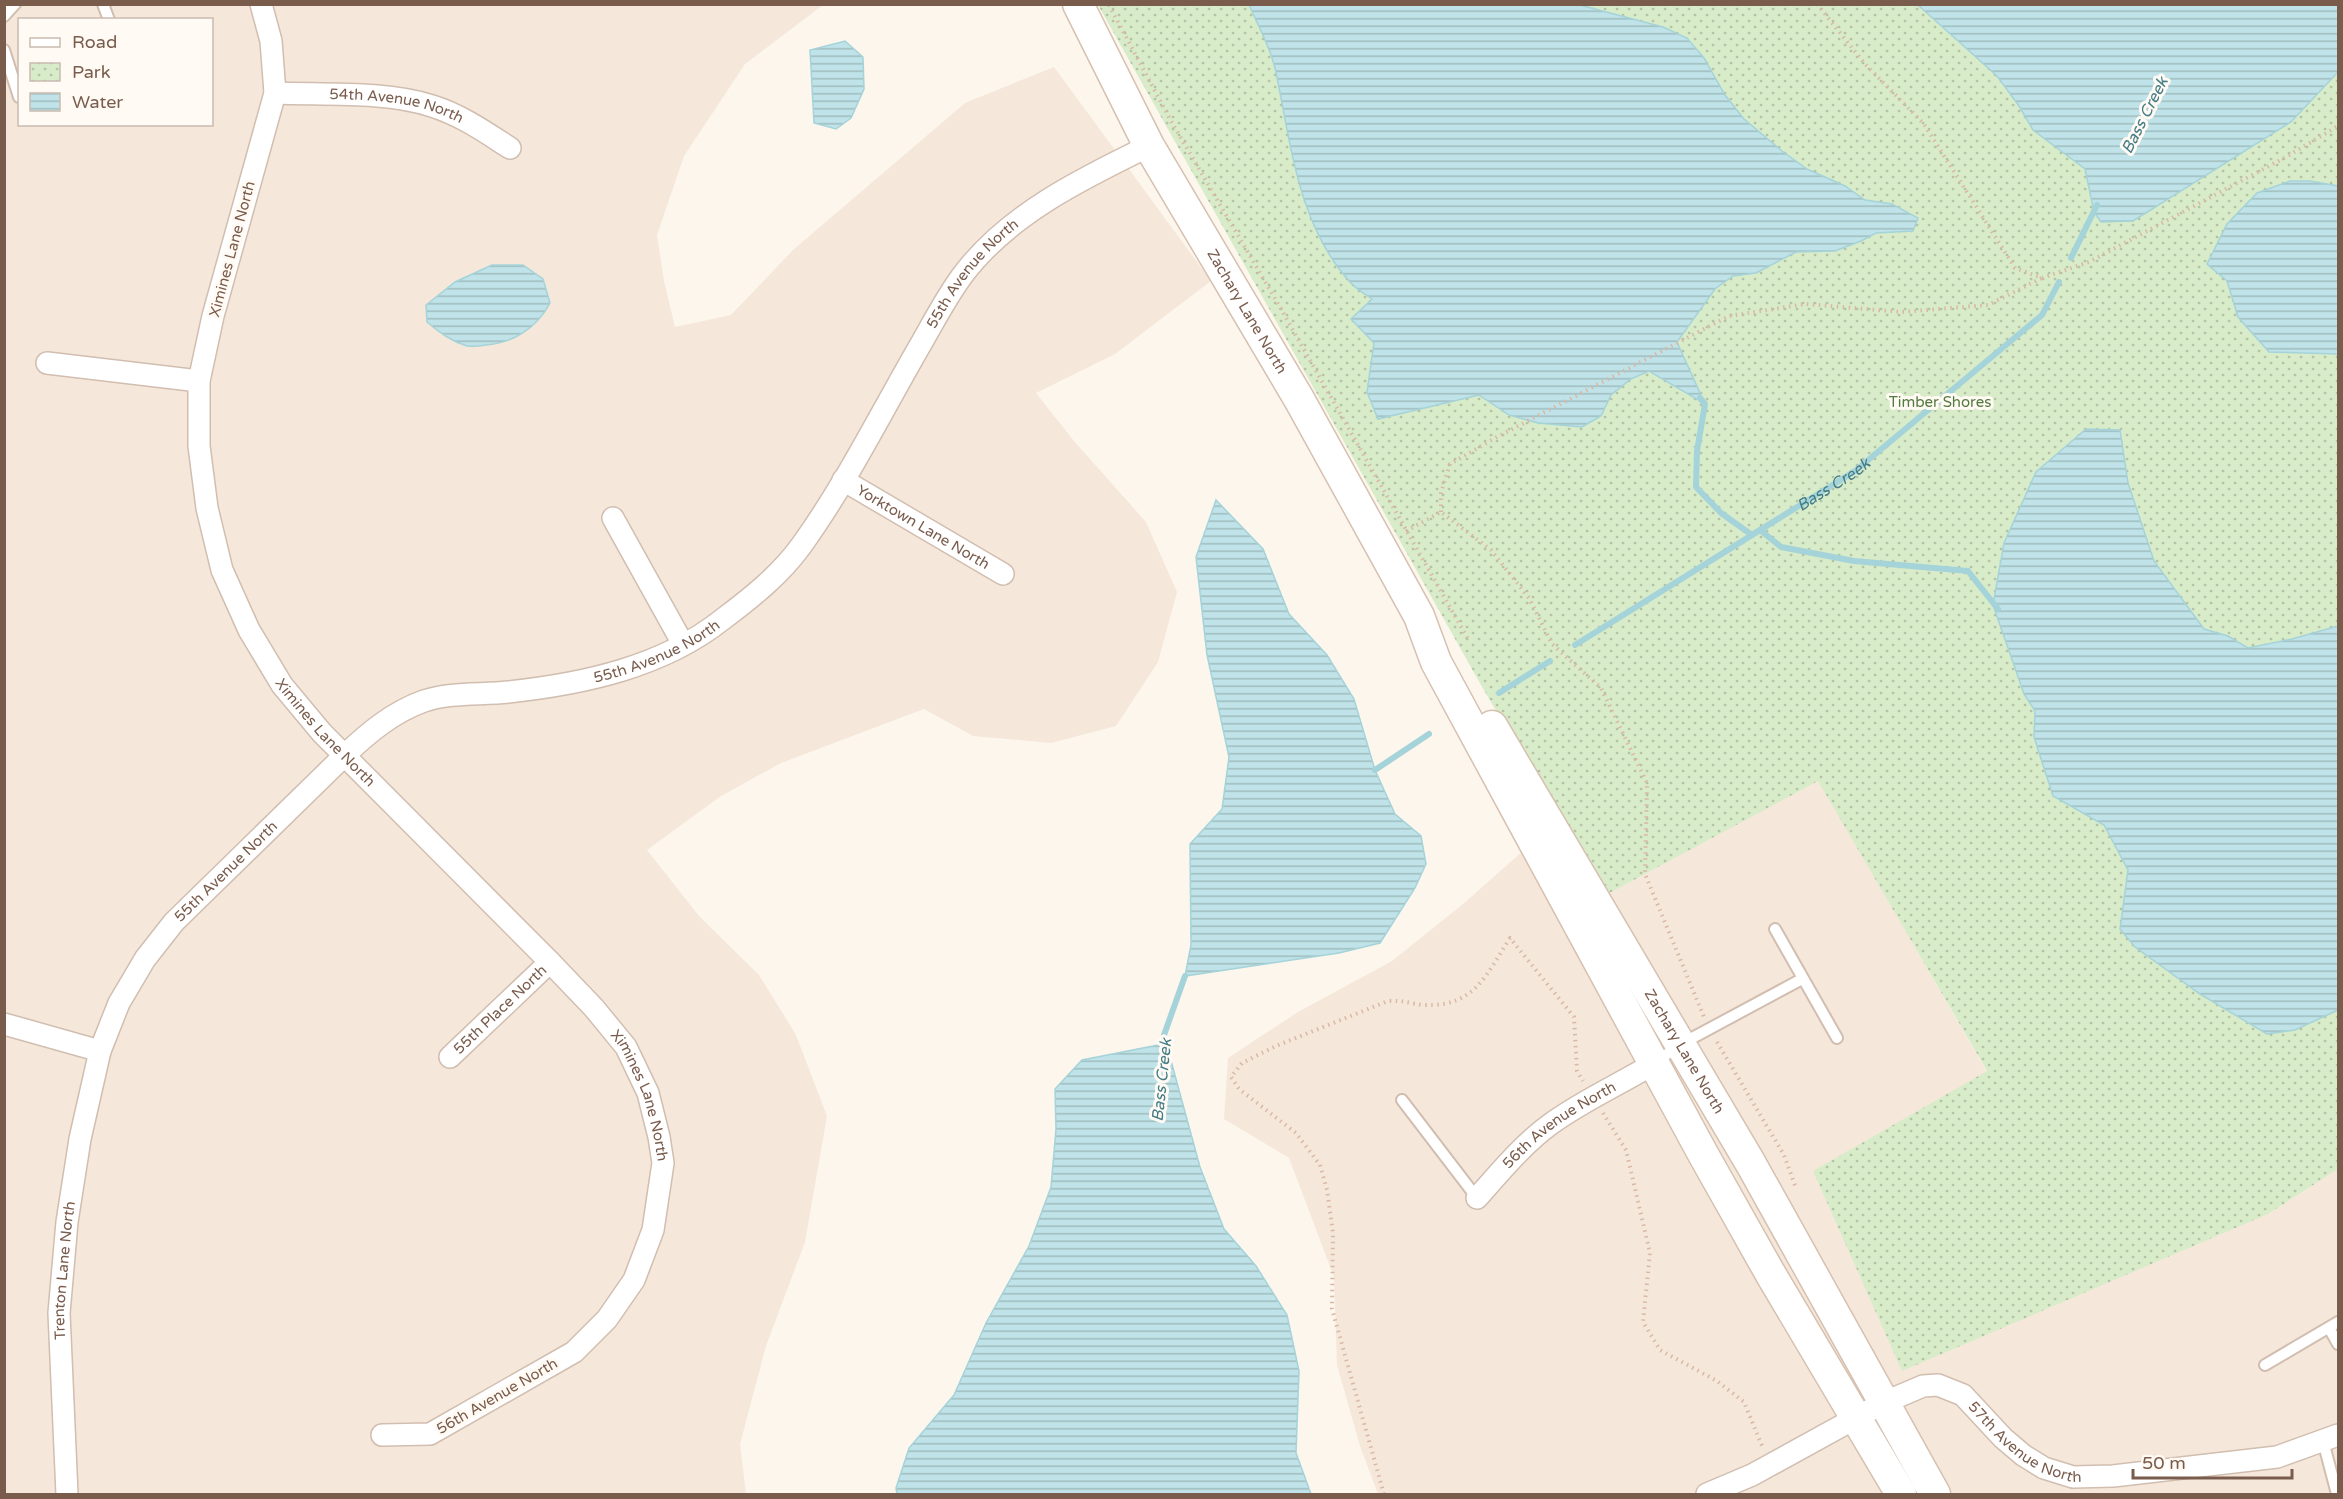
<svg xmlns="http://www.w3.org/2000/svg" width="2343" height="1499" font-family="'Varela Round',sans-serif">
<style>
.residential{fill:#f5e8da;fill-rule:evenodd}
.park{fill:url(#park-dots)}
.water{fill:url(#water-rules);stroke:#a5d3da;stroke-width:1.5}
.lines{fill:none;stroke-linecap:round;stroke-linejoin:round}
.stream{stroke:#a5d3da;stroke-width:6}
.lane-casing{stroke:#d1beb0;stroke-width:14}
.street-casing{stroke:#d1beb0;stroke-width:24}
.secondary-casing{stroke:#d6c0b0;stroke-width:33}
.path{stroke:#d9b8a5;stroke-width:4;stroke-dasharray:1.5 4.5;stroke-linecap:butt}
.lane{stroke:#fff;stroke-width:10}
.street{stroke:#fff;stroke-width:21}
.secondary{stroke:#fff;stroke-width:30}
.labels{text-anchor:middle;stroke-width:6;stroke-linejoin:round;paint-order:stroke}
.street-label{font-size:15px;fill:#7a5c4d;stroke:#fffaf3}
.park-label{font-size:15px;fill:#537a41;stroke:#fffaf3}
.water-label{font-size:16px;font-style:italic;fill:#437c86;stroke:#fffaf3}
</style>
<defs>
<pattern id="park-dots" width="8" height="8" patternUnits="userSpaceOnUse" patternTransform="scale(1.5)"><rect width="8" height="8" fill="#d8ecc9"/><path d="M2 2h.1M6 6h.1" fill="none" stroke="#b4c2a5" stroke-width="1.8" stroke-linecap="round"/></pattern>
<pattern id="water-rules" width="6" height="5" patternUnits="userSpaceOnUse" patternTransform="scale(1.5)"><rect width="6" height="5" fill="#bfe3e8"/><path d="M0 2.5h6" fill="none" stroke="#a0bbbe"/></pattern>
</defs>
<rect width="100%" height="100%" fill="#fdf6ec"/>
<g class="residential">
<path d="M5,5H823L745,64L684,156L657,235L664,281L675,327L731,315L793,250L965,103L1054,67L1211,281L1115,354L1036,393L1074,441L1146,522L1177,592L1158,662L1116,726L1051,743L973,736L924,709L781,763L721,796L647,850L699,916L759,975L796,1035L827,1116L805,1242L766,1346L740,1444L746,1494H5ZM20,20H212V124H20Z"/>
<path d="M1818,780L1987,1072L1813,1172L2268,1214L2338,1169V1494H1378L1360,1446L1337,1365L1334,1277L1289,1158L1224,1119L1228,1058L1298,1012L1392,961L1463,904L1558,820L1604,896Z"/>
</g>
<path class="park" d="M1098,5H2338V1169L2268,1214L1902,1371L1813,1171L1987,1071L1818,781L1604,896L1481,685Z"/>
<g class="water">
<path d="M1249,5H1580L1663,27L1687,38L1704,58L1725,95L1744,119L1782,151L1807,169L1845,186L1865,200L1892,204L1918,218L1913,231L1876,233L1861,241L1835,251L1796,252L1756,273L1733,276L1715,289L1677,342L1705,404L1649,371L1631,379L1611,395L1601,416L1582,427L1538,423L1509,415L1479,395L1378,419L1367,392L1374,343L1351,319L1372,299C1365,294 1356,289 1350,282C1297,224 1291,142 1275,68C1270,47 1258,25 1249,5Z"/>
<path d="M1918,5H2338V72L2291,122L2133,221L2101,222L2094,212L2085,169L2033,130L2019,106L1997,76Z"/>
<path d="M845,41L863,57L864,89L851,118L836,129L814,123L810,50Z"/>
<path d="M2290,181H2310L2338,186V354L2269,352L2238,317L2227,281L2207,264L2227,224L2257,193Z"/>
<path d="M492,265H523L543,279L550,303C537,328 513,343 486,345C480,346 473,347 467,346C451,341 440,333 427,322L426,305L455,282Z"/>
<path d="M2086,429L2120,430L2128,483L2154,561L2204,629L2228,636L2248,648L2292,639L2338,626V1010L2295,1030L2267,1034L2200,994L2135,947L2120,929L2128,870L2104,825L2053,796L2034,737L2035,711L2024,694L1993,605L2004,543L2036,472Z"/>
<path d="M1216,500L1263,549L1289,614L1327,655L1354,699L1375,770L1395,814L1421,836L1426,864L1415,888L1380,943L1339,953L1185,976L1191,945L1190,844L1222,809L1229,757L1207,655L1196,557Z"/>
<path d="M1164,1035L1200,1167L1224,1229L1256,1266L1287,1315L1299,1371L1296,1453L1311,1494H897L896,1488L909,1448L954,1395L986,1323L1029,1246L1051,1187L1056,1129L1055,1089L1082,1060L1158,1045Z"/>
</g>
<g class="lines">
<g class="stream">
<path d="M2071,258L2097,205"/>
<path d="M1700,398L1705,404L1697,451L1696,487L1721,513L1752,535"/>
<path d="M1760,530L1781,547L1854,561L1968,571L1998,609"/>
<path id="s1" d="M1575,645L1855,471L2042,315L2059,282"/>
<path d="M1499,693L1550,661"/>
<path d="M1375,770L1429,734"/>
<path d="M1164,1035L1185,976"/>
</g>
<g class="lane-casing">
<g id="lane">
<path d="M103,4L109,20"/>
<path d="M4,16L15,4"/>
<path d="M4,50L19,97"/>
<path d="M1775,929L1837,1038"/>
<path d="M1656,1062L1681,1044L1802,979"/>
<path d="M1402,1100L1477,1198"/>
<path d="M2329,1328L2338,1344"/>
<path d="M2265,1365L2338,1322"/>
<path d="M2323,1441L2337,1494"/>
</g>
</g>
<g class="street-casing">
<g id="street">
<path id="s2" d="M261,4L271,41L275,93L213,316L199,381V446L207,508L222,570L249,630L282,685L322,733L550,962L594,1008L626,1047L648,1093L659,1137L663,1163L653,1230L634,1280L607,1319L574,1352L430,1434L382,1435"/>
<path id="s3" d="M275,93C323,95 387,91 432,106C461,115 485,132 510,148"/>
<path d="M47,363L199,381"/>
<path id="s4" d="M843,480L1003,574"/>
<path d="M613,518L683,644"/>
<path d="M4,1024L100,1051"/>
<path id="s5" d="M450,1057L550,962"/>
<path id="s6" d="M1477,1198C1500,1172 1524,1143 1552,1123C1584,1100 1620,1084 1653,1064"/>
<path id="s7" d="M67,1494L59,1313L67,1222L80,1139L100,1051L119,1003L145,959L174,922L345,755C368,733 393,712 424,701C450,692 481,695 508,692C583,684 663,667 723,619C751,598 780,575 801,546C845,485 880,415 918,349C932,325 945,299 962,276C1007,215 1083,178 1149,146"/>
<path id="s8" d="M1707,1494L1752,1475L1883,1403L1923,1386L1938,1385L1963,1395L2003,1438L2023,1455L2044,1468L2073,1477L2113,1476L2277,1457L2338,1435"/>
</g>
</g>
<g class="secondary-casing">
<g id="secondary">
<path id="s9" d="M1078,4L1149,146L1299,399L1419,616L1436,662L1703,1154L1770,1273L1901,1494"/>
<path id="s10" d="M1492,726L1751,1164L1935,1494"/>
</g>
</g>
<g class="path">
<path d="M1817,4L1865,64L1924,124L2015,268L2042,278L2089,262L2286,157L2338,126"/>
<path d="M1109,5L1171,121L1277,302L1468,639"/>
<path d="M1441,512V493L1450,464L1497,437L1729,316L1806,304L1902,312L1988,305L2042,278"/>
<path d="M1406,531L1441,512L1491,550L1529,598L1552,644L1601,688L1647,783L1645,874L1704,1017"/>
<path d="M1717,1042L1784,1155L1796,1188"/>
<path d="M1603,1113L1626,1150L1650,1253L1643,1322L1660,1350L1717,1381L1744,1402L1763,1448"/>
<path d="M1384,1494L1332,1309L1333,1233L1327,1190L1320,1165L1296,1133L1239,1089L1231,1077L1242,1063L1276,1046L1388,1001C1404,1000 1411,1004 1424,1005C1475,1007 1486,975 1510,938L1574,1017L1577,1071L1583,1081"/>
</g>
<use href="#lane" class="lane"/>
<use href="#street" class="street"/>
<use href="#secondary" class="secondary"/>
</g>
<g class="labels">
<g class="street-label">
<text dy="5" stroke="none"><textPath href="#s3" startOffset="123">54th Avenue North</textPath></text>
<text transform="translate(232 249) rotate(-75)" y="5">Ximines Lane North</text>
<text dy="5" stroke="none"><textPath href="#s7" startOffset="1677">55th Avenue North</textPath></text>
<text dy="5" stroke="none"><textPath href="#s9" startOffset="351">Zachary Lane North</textPath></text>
<text dy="5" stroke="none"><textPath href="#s4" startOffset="93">Yorktown Lane North</textPath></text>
<text dy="5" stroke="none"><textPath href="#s7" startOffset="1172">55th Avenue North</textPath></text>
<text dy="5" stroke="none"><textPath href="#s2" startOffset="774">Ximines Lane North</textPath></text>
<text dy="5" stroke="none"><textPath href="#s7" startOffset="669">55th Avenue North</textPath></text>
<text dy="5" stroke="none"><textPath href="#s5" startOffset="69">55th Place North</textPath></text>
<text dy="5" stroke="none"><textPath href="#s10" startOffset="378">Zachary Lane North</textPath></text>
<text dy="5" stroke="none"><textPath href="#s2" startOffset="1260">Ximines Lane North</textPath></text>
<text dy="5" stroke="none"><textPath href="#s6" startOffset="111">56th Avenue North</textPath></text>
<text dy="5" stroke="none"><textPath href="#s7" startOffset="224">Trenton Lane North</textPath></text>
<text transform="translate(497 1396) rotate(-30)" y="5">56th Avenue North</text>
<text dy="5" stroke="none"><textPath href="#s8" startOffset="364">57th Avenue North</textPath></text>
</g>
<g class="park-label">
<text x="1940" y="407">Timber Shores</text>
</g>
<g class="water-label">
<text transform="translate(2144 115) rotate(-63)" y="6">Bass Creek</text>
<text dy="6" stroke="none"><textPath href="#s1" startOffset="304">Bass Creek</textPath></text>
<text transform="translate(1161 1080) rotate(-84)" y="6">Bass Creek</text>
</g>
</g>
<rect width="2343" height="1499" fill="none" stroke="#7a5c4d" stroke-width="12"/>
<rect x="18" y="18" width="195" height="108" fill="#fffaf3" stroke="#cabbb1" stroke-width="1.5"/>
<rect x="30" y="38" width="30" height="9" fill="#ffffff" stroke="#cabbb1" stroke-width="1.5"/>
<text x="72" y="48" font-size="18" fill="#7a5c4d">Road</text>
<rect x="30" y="63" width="30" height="18" fill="url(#park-dots)" stroke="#cabbb1" stroke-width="1.5"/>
<text x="72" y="78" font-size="18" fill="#7a5c4d">Park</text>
<rect x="30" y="93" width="30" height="18" fill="url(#water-rules)" stroke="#cabbb1" stroke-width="1.5"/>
<text x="72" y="108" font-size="18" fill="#7a5c4d">Water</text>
<path d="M2133 1469v9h159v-9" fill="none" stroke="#7a5c4d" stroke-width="3"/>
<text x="2142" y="1469" font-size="18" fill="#7a5c4d" stroke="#fffaf3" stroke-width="4.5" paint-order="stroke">50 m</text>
</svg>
